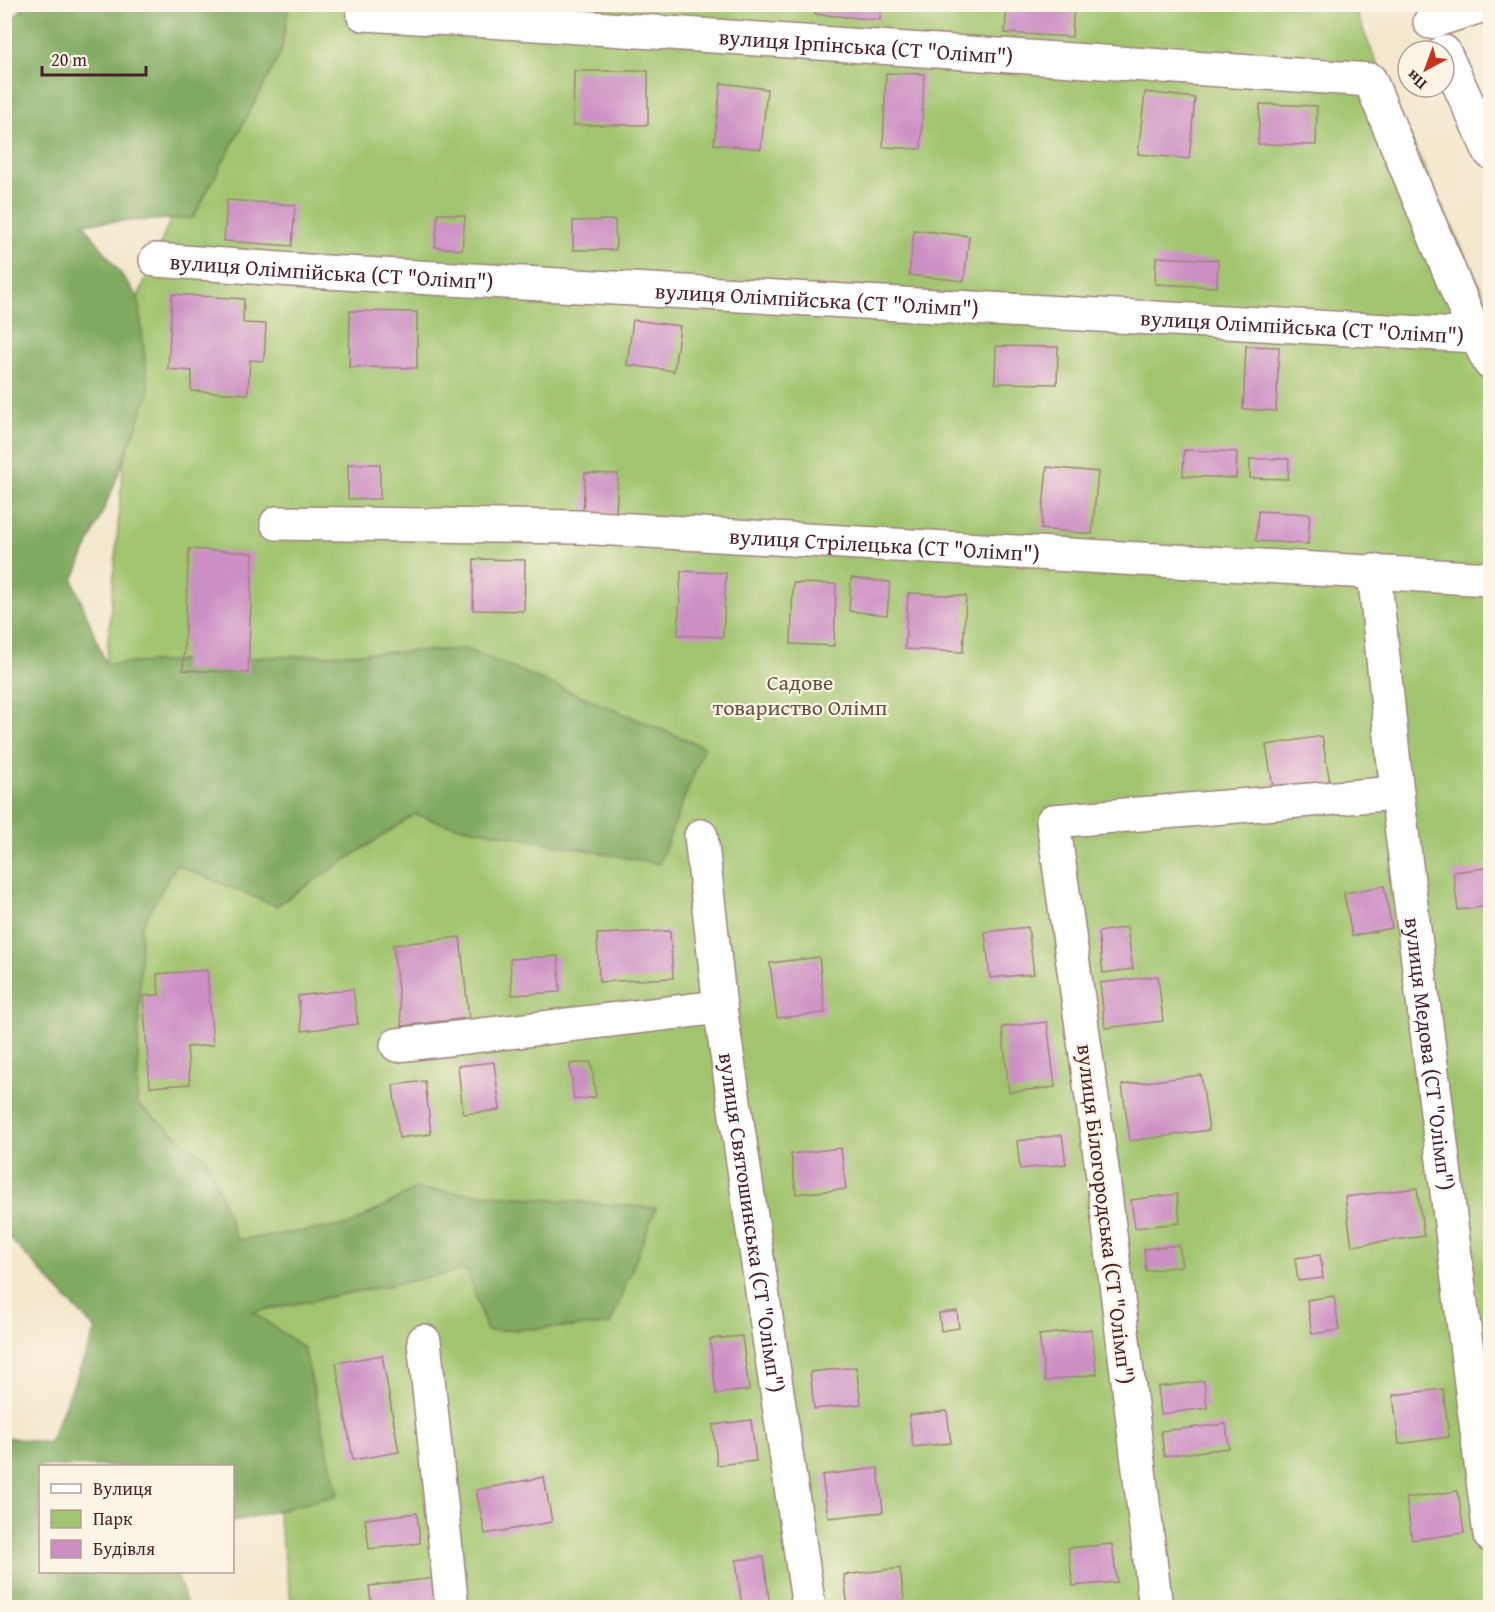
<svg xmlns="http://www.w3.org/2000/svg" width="1495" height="1612" font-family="'Gentium Book Plus',serif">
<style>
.green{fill:#a1c46e;stroke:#76724c;stroke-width:1.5}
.forest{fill:#80aa61;stroke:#656446;stroke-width:1.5}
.building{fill:#cc8fc4}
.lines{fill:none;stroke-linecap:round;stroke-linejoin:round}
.street-casing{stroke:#9e837c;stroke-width:36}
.street{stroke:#fff;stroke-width:33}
.labels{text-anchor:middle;stroke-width:4.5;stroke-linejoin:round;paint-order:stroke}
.street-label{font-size:22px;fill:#4a1f2b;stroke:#fcf5e5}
.park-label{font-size:22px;fill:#64513f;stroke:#fcf5e5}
</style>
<rect width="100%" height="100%" fill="#fcf5e5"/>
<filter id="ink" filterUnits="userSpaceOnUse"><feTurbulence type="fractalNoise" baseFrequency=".0167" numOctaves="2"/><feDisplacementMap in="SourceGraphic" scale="12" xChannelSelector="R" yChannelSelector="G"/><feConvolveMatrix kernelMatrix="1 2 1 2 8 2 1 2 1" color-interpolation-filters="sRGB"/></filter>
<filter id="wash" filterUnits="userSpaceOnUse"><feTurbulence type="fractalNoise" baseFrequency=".008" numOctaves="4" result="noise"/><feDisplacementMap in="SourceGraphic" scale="24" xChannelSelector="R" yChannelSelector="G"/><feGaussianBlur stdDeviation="1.35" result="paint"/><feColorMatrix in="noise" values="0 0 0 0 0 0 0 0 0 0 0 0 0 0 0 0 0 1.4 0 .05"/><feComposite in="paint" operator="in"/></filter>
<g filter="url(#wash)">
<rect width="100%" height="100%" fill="#f3e7cc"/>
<path class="green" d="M261,5H1353L1384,81L1490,309V1607H292L237,1241L137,1104L106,665L138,297Z"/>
<path class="forest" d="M25,5H289L281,53L193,218L83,223L138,297L149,393L113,488L73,580L106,664L467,649L704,747L659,864L442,823L415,814L276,906L176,865L141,927L137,1104L207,1159L237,1240L349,1225L416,1189L656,1208L610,1325L487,1331L467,1270L253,1312L304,1348L338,1495L233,1522L232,1466H40V1572H176L188,1608L5,1607V1437L49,1443L96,1330L5,1233V29Z"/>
<g id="blocks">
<g class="building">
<path d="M816,4H881L880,20L815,14Z"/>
<path d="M1007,4H1074L1072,37L1005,33Z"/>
<path d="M574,71H648V125H573Z"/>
<path d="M886,73L924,74L921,149L883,147Z"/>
<path d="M721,83L767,89L761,149L714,144Z"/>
<path d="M1145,92L1195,98L1189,159L1138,154Z"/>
<path d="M1260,104L1317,106L1316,145L1258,144Z"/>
<path d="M227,200L295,205L292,246L224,241Z"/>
<path d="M438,213L465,216L462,250L435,247Z"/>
<path d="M615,220L616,250H573V221Z"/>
<path d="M914,230L969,236L964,281L909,275Z"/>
<path d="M1156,257L1218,260L1217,287L1155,284Z"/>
<path d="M172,294L244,299L243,323L266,324L264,361L250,360L248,394L191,391L192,371L168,369Z"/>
<path d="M350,311L417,312V368L349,367Z"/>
<path d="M633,320L680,326L674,371L627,365Z"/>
<path d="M996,346L1058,347L1057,384L995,383Z"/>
<path d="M1246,346L1279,347L1276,411L1243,409Z"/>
<path d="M1184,450L1237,452L1236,478L1183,476Z"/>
<path d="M1250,459H1289L1288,479L1250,478Z"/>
<rect x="348" y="464" width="32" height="35"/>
<path d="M1047,467L1098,472L1092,534L1041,529Z"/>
<path d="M585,473L618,474L616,515L583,513Z"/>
<path d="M1258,511L1310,514L1308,544L1256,541Z"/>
<path d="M189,549L253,553L248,673L183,670Z"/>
<path d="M474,559L525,560L524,611L473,610Z"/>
<path d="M681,571L726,573L723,637L678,635Z"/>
<path d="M851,578L890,582L887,615L849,611Z"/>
<path d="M793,583L836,584L834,646L791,644Z"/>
<path d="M908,593L966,596L963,652L905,649Z"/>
<path d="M1322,736L1330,783L1274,793L1266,745Z"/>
<path d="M1486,868L1490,906L1458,910L1453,872Z"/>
<path d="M1384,886L1392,928L1352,936L1344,893Z"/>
<path d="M1028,927L1034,974L990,978L985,932Z"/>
<path d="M1127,927L1133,969L1103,973L1098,932Z"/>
<path d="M670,931L673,978L599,982L597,934Z"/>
<path d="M460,937L469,1018L402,1026L393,945Z"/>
<path d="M558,956L560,992L512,995L510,959Z"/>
<path d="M819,957L825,1013L777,1018L770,963Z"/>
<path d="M207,970L213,1045L187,1047L190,1084L150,1087L143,996L159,995L157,974Z"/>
<path d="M1158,976L1163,1021L1105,1028L1100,983Z"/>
<path d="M353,989L358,1024L302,1031L298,996Z"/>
<path d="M1047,1022L1055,1087L1009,1092L1002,1027Z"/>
<path d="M494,1062L500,1110L463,1114L458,1066Z"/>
<path d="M591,1062L596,1097L574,1100L570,1064Z"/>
<path d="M1201,1075L1209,1130L1130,1141L1122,1085Z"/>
<path d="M425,1081L431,1134L399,1138L393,1085Z"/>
<path d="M1062,1135L1066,1164L1020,1169L1017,1141Z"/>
<path d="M841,1148L846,1189L796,1194L791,1154Z"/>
<path d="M1417,1188L1424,1236L1352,1246L1345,1197Z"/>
<path d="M1177,1194L1180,1223L1135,1228L1131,1200Z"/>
<path d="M1179,1245L1182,1266L1146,1271L1144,1249Z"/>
<path d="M1320,1255L1323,1278L1298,1281L1295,1258Z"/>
<path d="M1334,1296L1339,1330L1312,1334L1307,1300Z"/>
<path d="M957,1311L959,1328L941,1331L939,1313Z"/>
<path d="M1091,1329L1097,1374L1045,1381L1039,1335Z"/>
<path d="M742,1336L749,1390L716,1394L710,1339Z"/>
<path d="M382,1355L399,1452L353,1460L336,1363Z"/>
<path d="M856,1367L861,1404L814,1409L810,1372Z"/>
<path d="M1204,1381L1207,1408L1161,1414L1158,1387Z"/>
<path d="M1443,1389L1449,1437L1399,1444L1393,1395Z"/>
<path d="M947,1411L951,1443L913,1447L909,1415Z"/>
<path d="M751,1420L756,1461L717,1465L713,1425Z"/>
<path d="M1226,1424L1229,1448L1164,1456L1161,1431Z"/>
<path d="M878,1468L883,1512L828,1518L822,1475Z"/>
<path d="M544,1477L552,1522L485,1534L476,1490Z"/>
<path d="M1458,1491L1464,1533L1412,1540L1406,1498Z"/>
<path d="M417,1513L420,1543L369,1549L365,1519Z"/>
<path d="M1112,1544L1117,1582L1073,1586L1068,1548Z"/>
<path d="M764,1557L770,1608H742L736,1560Z"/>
<path d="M900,1568L905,1608H848L844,1575Z"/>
<path d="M435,1578L439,1608H372L369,1586Z"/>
</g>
</g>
</g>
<g filter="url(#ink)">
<use href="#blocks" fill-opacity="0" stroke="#9e837c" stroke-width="1.5"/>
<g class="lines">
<g class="street-casing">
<g id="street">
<path id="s1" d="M363,14L489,21L1370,80L1476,336L1490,363"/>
<path d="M1430,22L1487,4"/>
<path d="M1444,52L1490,152"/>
<path id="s2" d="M156,260L308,271L1476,336"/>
<path id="s3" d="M277,523L578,527L1490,579"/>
<path id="s4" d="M1374,571L1397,793L1490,1535"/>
<path id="s5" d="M701,836L720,1007L809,1608"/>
<path d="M397,1045L720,1007"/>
<path d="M424,1341L452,1608"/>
<path d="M1156,1608L1102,1169L1053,821L1397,793"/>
</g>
</g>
<use href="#street" class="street"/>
</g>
</g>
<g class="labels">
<g class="street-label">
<text dy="8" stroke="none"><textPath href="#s1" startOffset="504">вулиця Ірпінська (СТ "Олімп")</textPath></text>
<text dy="8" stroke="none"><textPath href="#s2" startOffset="176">вулиця Олімпійська (СТ "Олімп")</textPath></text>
<text dy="8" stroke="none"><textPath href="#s2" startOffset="662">вулиця Олімпійська (СТ "Олімп")</textPath></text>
<text dy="8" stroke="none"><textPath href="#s2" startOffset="1148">вулиця Олімпійська (СТ "Олімп")</textPath></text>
<text dy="8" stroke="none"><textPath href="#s3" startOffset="608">вулиця Стрілецька (СТ "Олімп")</textPath></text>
<text dy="8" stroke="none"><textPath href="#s4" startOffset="486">вулиця Медова (СТ "Олімп")</textPath></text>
<text transform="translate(1106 1214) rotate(83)" y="8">вулиця Білогородська (СТ "Олімп")</text>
<text dy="8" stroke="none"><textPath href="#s5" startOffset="390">вулиця Святошинська (СТ "Олімп")</textPath></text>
</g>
<g class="park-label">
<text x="800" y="690">Садове<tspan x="800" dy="25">товариство Олімп</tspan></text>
</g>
</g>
<rect width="1495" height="1612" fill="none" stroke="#fcf5e5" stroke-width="24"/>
<rect x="39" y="1465" width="195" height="108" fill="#fcf5e5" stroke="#b59f9b" stroke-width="1.5"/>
<rect x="51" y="1484" width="30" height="9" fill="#ffffff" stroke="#b59f9b" stroke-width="1.5"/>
<text x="93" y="1495" font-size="18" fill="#4a1f2b">Вулиця</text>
<rect x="51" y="1510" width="30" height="18" fill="#a1c46e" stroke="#b59f9b" stroke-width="1.5"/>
<text x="93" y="1525" font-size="18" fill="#4a1f2b">Парк</text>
<rect x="51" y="1540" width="30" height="18" fill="#cc8fc4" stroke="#b59f9b" stroke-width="1.5"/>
<text x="93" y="1555" font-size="18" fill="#4a1f2b">Будівля</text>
<g transform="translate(1426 69) rotate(221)"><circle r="28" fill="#fcf5e5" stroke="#b59f9b" stroke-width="1.5"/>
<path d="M0-4.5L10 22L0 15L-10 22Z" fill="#c8321e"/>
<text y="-9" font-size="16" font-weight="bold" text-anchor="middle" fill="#4a1f2b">Пн</text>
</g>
<path d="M42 66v9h104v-9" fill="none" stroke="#4a1f2b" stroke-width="3"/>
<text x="51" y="66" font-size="18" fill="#4a1f2b" stroke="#fcf5e5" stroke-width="4.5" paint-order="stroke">20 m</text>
</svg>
